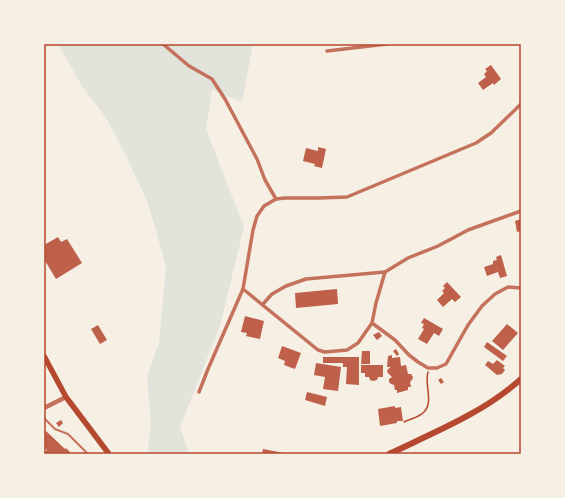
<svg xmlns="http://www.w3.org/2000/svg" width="565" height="498" font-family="'Titillium Web',sans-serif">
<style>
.green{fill:#e2e4dc}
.building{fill:#bf614a}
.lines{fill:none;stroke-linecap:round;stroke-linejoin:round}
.path{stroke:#b5482f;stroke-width:1.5}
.service{stroke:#c5725c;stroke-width:2}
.minor{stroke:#c5725c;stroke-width:3.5}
.tertiary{stroke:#c5725c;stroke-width:4.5}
.primary{stroke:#b5482f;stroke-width:5.5}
.trunk{stroke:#b5482f;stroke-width:6}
.neatline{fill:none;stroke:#b5482f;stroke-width:1.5}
</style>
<rect width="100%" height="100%" fill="#f6efe4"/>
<path class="green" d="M58,44H253L242,102L212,90L206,129L244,227L220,326L180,427L189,454H147L151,426L147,376L159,343L166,266L148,203L127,158L107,119L82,86Z"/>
<g class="building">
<path d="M491,65L501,79L494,85L493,83L483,90L478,83L486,77L484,74L487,71L485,69Z"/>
<path d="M318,147L326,149L322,168L314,166L315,164L303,161L306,148L318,151Z"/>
<path d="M521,219V231L517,232L515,221Z"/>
<path d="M58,237L61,242L67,239L82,263L56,279L44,259V245Z"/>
<path d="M501,255L507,276L500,278L498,272L487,276L484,267L493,264V261L497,260L496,257Z"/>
<path d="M447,282L461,297L455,302L452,299L443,307L437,300L444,293L442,291L445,288L443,286Z"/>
<path d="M337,289L338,304L296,308L295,293Z"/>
<path d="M245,316L264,321L260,339L246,336L247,333L241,332Z"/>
<path d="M424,318L443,329L439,336L434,333L427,344L418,339L424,329L422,328L424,324L421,323Z"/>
<path d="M507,324L518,333L503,350L492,341Z"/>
<path d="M98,325L107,340L100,344L91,329Z"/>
<path d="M379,332L382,336L377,340L373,335Z"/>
<path d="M487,342L507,356L503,361L484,347Z"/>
<path d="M282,346L301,353L295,369L284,365L285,361L278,358Z"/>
<path d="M396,349L399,354L397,356L393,351Z"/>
<path d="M362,351H370V364H361Z"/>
<path d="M392,355V358L400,357L401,366L406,365L408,374H411L413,377L412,380L410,382L411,387H408V390L397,393V390H395L394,385L391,384L389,382V379L392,377L387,372L388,369L390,368V367H387L388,356Z"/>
<path d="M323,357H359V385L346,384L347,367H343V363H323Z"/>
<path d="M497,360L505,366L503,368L505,370L502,374L497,375L485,365L488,361L493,364Z"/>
<path d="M316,363L341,367L338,391L323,389L325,377L314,375Z"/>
<path d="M361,365H383V377H378L377,380L373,381L370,380L369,377H365V373H361Z"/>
<path d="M441,378L444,382L441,384L438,380Z"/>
<path d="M307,392L327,397L325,406L305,400Z"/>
<path d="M395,406V408L401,407L403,421H397V423L380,426L378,409Z"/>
<path d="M61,420L63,423L59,427L56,423Z"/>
<path d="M46,431L65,449L66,448L72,454H44L47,450L44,447V433Z"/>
<path d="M263,449L284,453V454H262Z"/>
</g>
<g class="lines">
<path class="path" d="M404,422C410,419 420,417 424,412C434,402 424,384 428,372"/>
<path class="service" d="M44,418L55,429L68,434L88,454"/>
<g class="minor">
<path d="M163,44L189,66L212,79L225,99L257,159L265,180L276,199"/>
<path d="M327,51L387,44"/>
<path d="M243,289L318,350L325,352L347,350L358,343L372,323L376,303L385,272"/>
<path d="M263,304L272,294L286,286L306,279L385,272L408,258L438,246L468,230L521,211"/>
<path d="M372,323L395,340L409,355L418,362L428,368H437L446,364L468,325L482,306L495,294L508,287L521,288"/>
<path d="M199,392L208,369L243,289L253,230L257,216L264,206L276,199L285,198H319L347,197L476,143L491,133L521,104"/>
</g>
<path class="tertiary" d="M44,408L66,397"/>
<path class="primary" d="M44,356L66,397L109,454"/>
<path class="trunk" d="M389,454C435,432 483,413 521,379"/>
</g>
<rect width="565" height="498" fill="none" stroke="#f6efe4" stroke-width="90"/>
<rect x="45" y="45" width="475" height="408" class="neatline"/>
</svg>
